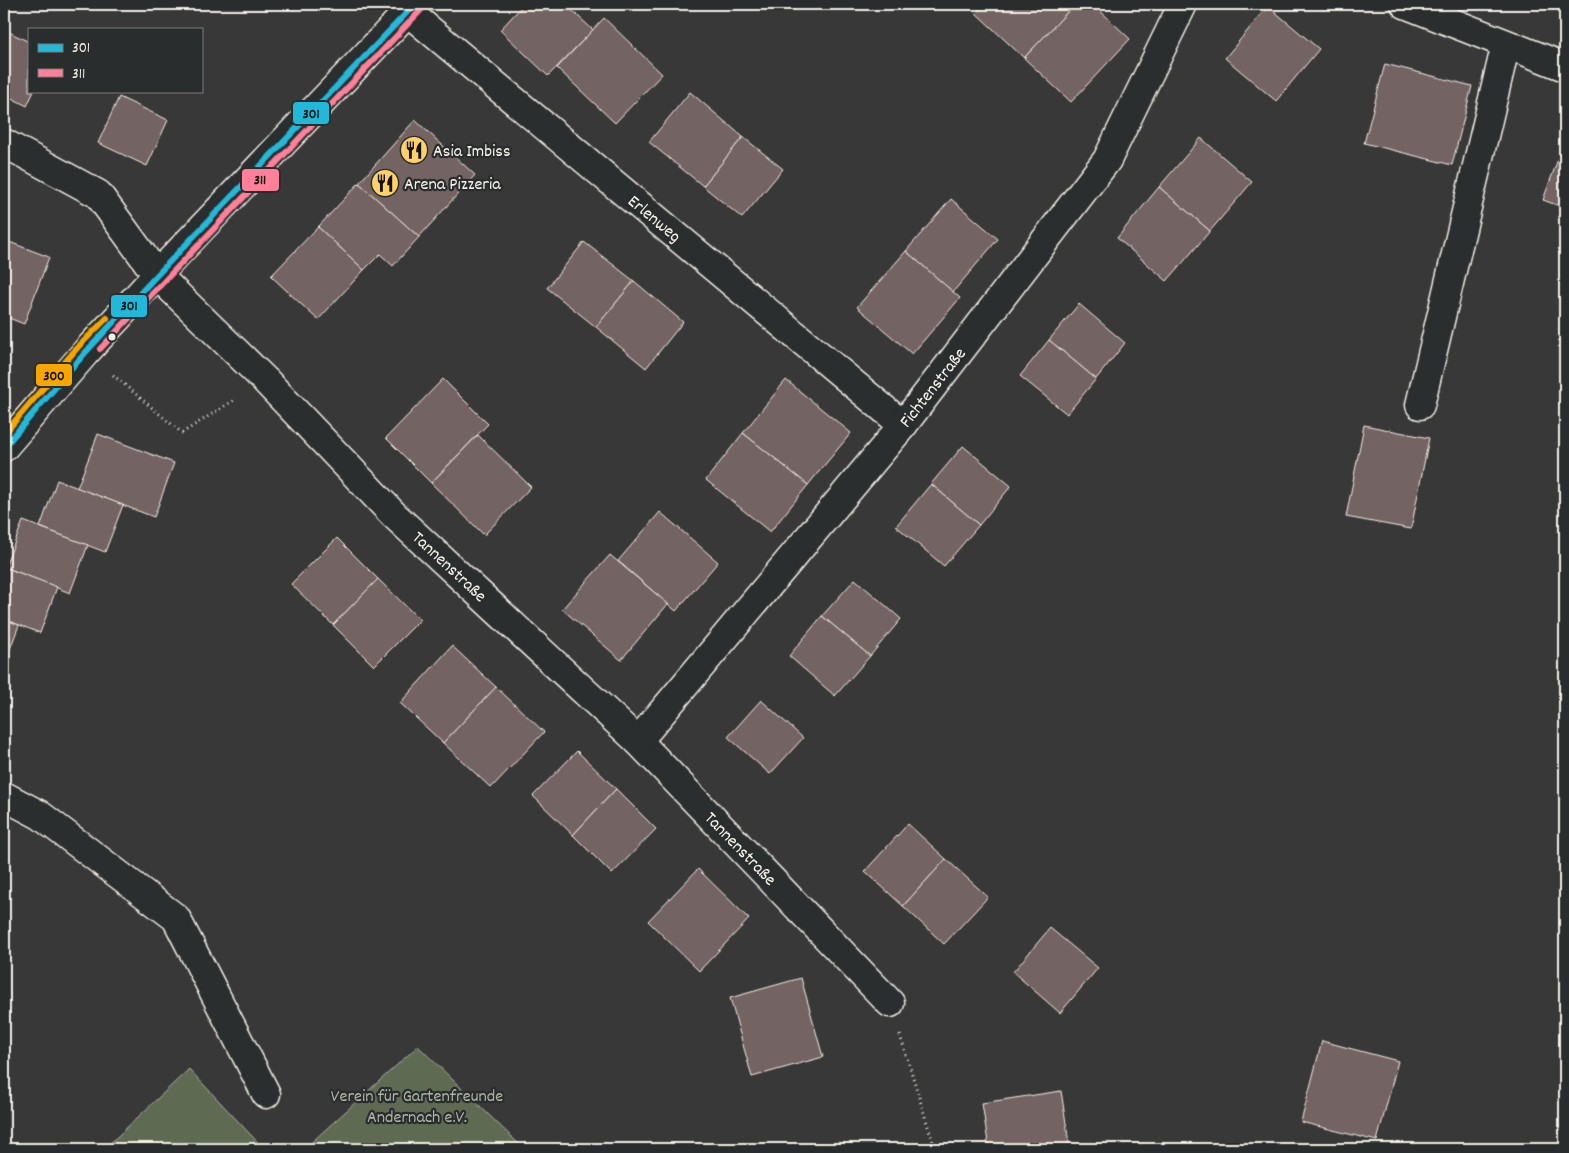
<svg xmlns="http://www.w3.org/2000/svg" width="1569" height="1153" font-family="Dekko,sans-serif">
<style>
.green{fill:#5e6a52;stroke:#a9ae9d}
.building{fill:#736462;stroke:#f4f1e8}
.lines{fill:none;stroke-linecap:round;stroke-linejoin:round}
.minor-casing{stroke:#f4f1e8;stroke-width:31}
.path{stroke:#f4f1e8;stroke-width:3;stroke-dasharray:1 4;stroke-linecap:butt}
.minor{stroke:#2a2d2e;stroke-width:28}
.bus-1-casing{stroke:#2a2d2e;stroke-width:10}
.bus-2-casing{stroke:#2a2d2e;stroke-width:10}
.bus-3-casing{stroke:#2a2d2e;stroke-width:10}
.bus-1{stroke:#20b9da;stroke-width:6}
.bus-2{stroke:#ff8098;stroke-width:6}
.bus-3{stroke:#f7a600;stroke-width:6}
.bus-dot{fill:#f4f1e8;stroke:#2a2d2e;stroke-width:2}
.labels{text-anchor:middle;stroke-width:4.5;stroke-linejoin:round;paint-order:stroke}
.poi-label{font-size:18px;fill:#f4f1e8;stroke:#2a2d2e;text-anchor:start}
.street-label{font-size:18px;fill:#f4f1e8;stroke:#2a2d2e}
.park-label{font-size:18px;fill:#b0b4a4;stroke:#2a2d2e}
.line-badge{stroke:#2a2d2e;stroke-width:2}
.pale-badge-label{font-size:14px;text-anchor:middle;font-weight:bold;fill:#111}
</style>
<rect width="100%" height="100%" fill="#393838"/>
<filter id="ink" filterUnits="userSpaceOnUse"><feTurbulence type="fractalNoise" baseFrequency=".02" numOctaves="2"/><feDisplacementMap in="SourceGraphic" scale="10" xChannelSelector="R" yChannelSelector="G"/><feConvolveMatrix kernelMatrix="1 2 1 2 8 2 1 2 1" color-interpolation-filters="sRGB"/></filter>
<g filter="url(#ink)">
<g class="green">
<path d="M418,1046L524,1149H304Z"/>
<path d="M189,1069L264,1149H104Z"/>
</g>
<g class="building">
<path d="M524,4H565L593,30L548,76L500,30Z"/>
<path d="M985,4H1075L1024,58L976,13Z"/>
<path d="M1075,4H1093L1130,39L1071,102L1024,58Z"/>
<path d="M1268,6L1319,49L1276,101L1225,58Z"/>
<path d="M604,18L662,74L615,123L557,68Z"/>
<path d="M9,32L29,42V91H34L27,106L4,94V43Z"/>
<path d="M1385,64L1472,86L1452,165L1364,143Z"/>
<path d="M690,92L743,137L703,186L649,142Z"/>
<path d="M119,97L168,120L147,166L98,143Z"/>
<path d="M415,120L475,175L419,237L359,183Z"/>
<path d="M743,137L783,169L742,218L703,186Z"/>
<path d="M1201,138L1252,182L1210,231L1159,187Z"/>
<path d="M1565,140V208L1543,200Z"/>
<path d="M359,183L419,237L393,266L380,254L364,270L318,227Z"/>
<path d="M1159,187L1210,231L1167,281L1117,238Z"/>
<path d="M951,199L998,239L953,292L906,251Z"/>
<path d="M318,227L364,270L318,320L271,276Z"/>
<path d="M4,240L49,257L24,324L4,316Z"/>
<path d="M584,242L634,281L596,327L547,288Z"/>
<path d="M906,251L960,298L912,354L857,307Z"/>
<path d="M634,281L683,322L646,368L596,327Z"/>
<path d="M1079,304L1125,343L1096,379L1049,340Z"/>
<path d="M1049,340L1096,379L1067,414L1020,376Z"/>
<path d="M443,379L488,424L431,483L386,438Z"/>
<path d="M786,380L851,433L808,485L743,433Z"/>
<path d="M1364,425L1429,438L1411,529L1346,517Z"/>
<path d="M743,433L808,485L770,532L706,480Z"/>
<path d="M98,434L174,463L154,517L77,488Z"/>
<path d="M478,435L531,487L484,535L431,483Z"/>
<path d="M963,446L1011,486L979,525L931,484Z"/>
<path d="M57,480L123,505L105,552L40,527Z"/>
<path d="M931,484L979,525L944,566L896,526Z"/>
<path d="M660,512L718,562L676,611L618,561Z"/>
<path d="M23,521L88,545L70,593L5,567Z"/>
<path d="M337,538L378,579L333,625L291,584Z"/>
<path d="M610,555L668,604L621,660L562,609Z"/>
<path d="M4,567L57,587L40,633L4,619Z"/>
<path d="M378,579L420,620L374,666L333,625Z"/>
<path d="M855,579L901,619L870,656L822,616Z"/>
<path d="M822,616L870,656L835,696L789,656Z"/>
<path d="M4,619L19,625L4,665Z"/>
<path d="M452,646L496,687L443,743L400,703Z"/>
<path d="M496,687L544,732L491,788L443,743Z"/>
<path d="M761,700L803,738L770,774L728,737Z"/>
<path d="M577,751L616,789L573,835L533,796Z"/>
<path d="M616,789L656,829L612,874L573,835Z"/>
<path d="M908,824L946,859L903,906L865,871Z"/>
<path d="M946,859L988,897L944,944L903,906Z"/>
<path d="M698,869L749,919L699,971L648,921Z"/>
<path d="M1050,928L1098,968L1060,1013L1013,972Z"/>
<path d="M801,978L823,1057L752,1077L730,998Z"/>
<path d="M1322,1041L1398,1061L1377,1141L1301,1122Z"/>
<path d="M1061,1091L1070,1149H989L982,1103Z"/>
</g>
<g class="lines">
<g class="minor-casing">
<g id="minor">
<path d="M1405,4L1565,67"/>
<path d="M408,12L903,425"/>
<path d="M4,143L98,194L157,275L265,380L394,515L638,741L890,1003"/>
<path d="M1420,405L1506,44"/>
<path d="M4,447L85,353L157,275L415,4"/>
<path d="M638,741L903,425L1107,160L1183,4"/>
<path d="M4,796L40,815L176,918L266,1094"/>
</g>
</g>
<g class="path">
<path d="M113,375L182,433L234,400"/>
<path d="M900,1035L935,1149"/>
</g>
<use href="#minor" class="minor"/>
<g class="bus-1-casing">
<path id="bus-1" d="M4,447L85,353L157,275L415,4"/>
</g>
<g class="bus-2-casing">
<path id="bus-2" d="M100,349L421,10"/>
</g>
<g class="bus-3-casing">
<path id="bus-3" d="M4,434L78,347L107,318"/>
</g>
<use href="#bus-1" class="bus-1"/>
<use href="#bus-2" class="bus-2"/>
<use href="#bus-3" class="bus-3"/>
</g>
</g>
<defs>
<g id="restaurant-disc" transform="scale(1.4375)"><circle r="9.5" fill="#ffd166" stroke="#2a2d2e"/><path d="M-5-6h1v4h1v-4h1v4h1v-4h1v5L-1.5 .5V6h-2V.5L-5-1ZM5-6V6H3V1.5H1.5Q1.5-4 5-6Z" fill="#111"/></g>
</defs>
<g fill-rule="evenodd">
<use href="#restaurant-disc" x="414" y="150"/>
<use href="#restaurant-disc" x="385" y="183"/>
</g>
<circle class="bus-dot" cx="112" cy="337" r="4.5"/>
<g class="labels">
<g class="poi-label">
<text x="433" y="156">Asia Imbiss</text>
<text x="404" y="189">Arena Pizzeria</text>
</g>
<g class="street-label">
<text transform="translate(655 218) rotate(40)" y="6">Erlenweg</text>
<text transform="translate(932 387) rotate(-52)" y="6">Fichtenstraße</text>
<text transform="translate(450 566) rotate(43)" y="6">Tannenstraße</text>
<text transform="translate(741 848) rotate(46)" y="6">Tannenstraße</text>
</g>
<g class="park-label">
<text x="417" y="1101">Verein für Gartenfreunde<tspan x="417" dy="21">Andernach e.V.</tspan></text>
</g>
</g>
<g class="line-badge">
<rect x="292" y="101" width="38" height="24" rx="5" fill="#20b9da"/>
<rect x="241" y="168" width="39" height="24" rx="5" fill="#ff8098"/>
<rect x="110" y="294" width="38" height="24" rx="5" fill="#20b9da"/>
<rect x="35" y="363" width="38" height="24" rx="5" fill="#f7a600"/>
</g>
<g class="pale-badge-label">
<text x="311" y="118">301</text>
<text x="260" y="184">311</text>
<text x="129" y="310">301</text>
<text x="54" y="380">300</text>
</g>
<rect width="1569" height="1153" fill="none" stroke="#2a2d2e" stroke-width="20"/>
<rect x="10" y="10" width="1549" height="1133" fill="none" stroke="#f4f1e8" stroke-width="2" filter="url(#ink)"/>
<rect x="28" y="28" width="175" height="65" fill="#2a2d2e" stroke="#7b7b78"/>
<rect x="38" y="44" width="25" height="8" fill="#20b9da" stroke="#7b7b78"/>
<text x="72" y="52" font-size="15" fill="#f4f1e8">301</text>
<rect x="38" y="69" width="25" height="8" fill="#ff8098" stroke="#7b7b78"/>
<text x="72" y="78" font-size="15" fill="#f4f1e8">311</text>
</svg>
